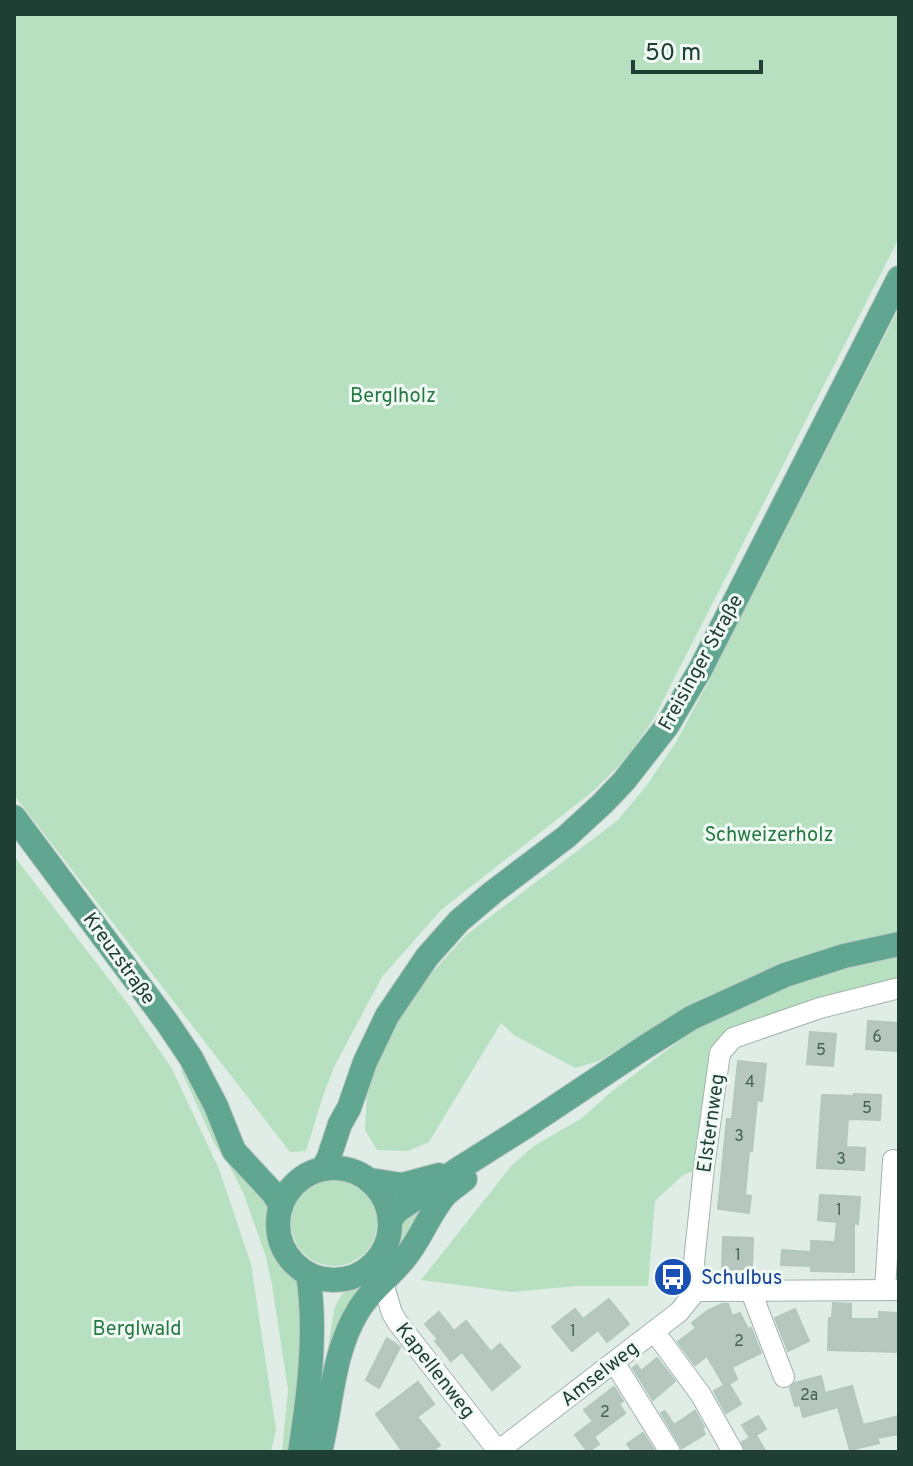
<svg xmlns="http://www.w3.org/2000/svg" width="913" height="1466" font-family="Overpass,sans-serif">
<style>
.green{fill:#b7e0c0}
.building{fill:#b5c7bf;stroke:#b2c7bd;stroke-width:2}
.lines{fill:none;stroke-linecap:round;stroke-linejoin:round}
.minor-casing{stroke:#a2b4ad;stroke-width:22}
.major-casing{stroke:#c0c9c6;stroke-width:26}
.minor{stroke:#fff;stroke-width:20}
.major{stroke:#61a690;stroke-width:24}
.labels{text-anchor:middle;stroke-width:6;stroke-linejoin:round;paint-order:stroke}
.number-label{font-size:16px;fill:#446057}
.park-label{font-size:20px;fill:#267942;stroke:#f1f9f4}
.street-label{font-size:20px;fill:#1f3e34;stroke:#f1f9f4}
.transit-label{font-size:20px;fill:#164399;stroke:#f1f9f4;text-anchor:start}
</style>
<rect width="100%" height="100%" fill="#e0ece6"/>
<g class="green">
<path d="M14,14H899V238L653,720L626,759L592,792L441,910L382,977L334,1067L323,1096L306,1151L290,1152L14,795Z"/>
<path d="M899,308V934L684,1009L599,1061L575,1068L514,1035L501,1023L429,1142L408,1151L377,1150L365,1130L367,1095L382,1050L410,997L466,935L617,821L647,785L676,742L704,690Z"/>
<path d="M14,856L128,1004L172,1069L219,1169L251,1264L276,1430L271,1452H14Z"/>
<path d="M899,953V988L733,1038L704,1167L683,1175L655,1201L648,1286H577L512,1292L421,1280L512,1165L534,1146L582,1118L611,1092L699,1026L785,984Z"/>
<path d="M184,1068L194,1086L212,1129L225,1150L268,1204L270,1237L276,1255L301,1285V1352L290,1452H282L288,1389L272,1285L265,1254L243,1192L230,1167L215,1145L181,1070Z"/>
<circle cx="334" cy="1223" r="43"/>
<path d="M430,1197L379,1278L316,1420L334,1310C343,1283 362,1285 379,1267C393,1253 391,1244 398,1228C403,1216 421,1205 430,1197Z"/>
</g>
<g class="building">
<path d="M868,1021L898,1023L896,1051L866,1049Z"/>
<path d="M810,1032L836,1034L833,1066L807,1064Z"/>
<path d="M738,1061L766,1064L762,1101L757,1100L752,1151H749L745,1195L751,1196L749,1213L718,1209L727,1119H732Z"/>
<path d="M854,1094L881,1095L880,1120L848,1119L846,1147L865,1148L864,1170L817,1168L822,1095L854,1096Z"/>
<path d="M820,1195L860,1197L858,1224L854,1223V1272L811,1271V1266L781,1265L782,1250L811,1252V1241L835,1242L837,1222L818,1220Z"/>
<path d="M723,1237L753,1238L752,1271L722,1269Z"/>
<path d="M609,1299L629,1324L607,1342L598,1330L572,1351L552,1327L575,1309L583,1319Z"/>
<path d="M833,1303L851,1304V1319H879V1312L899,1313V1352L828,1350L829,1318H832Z"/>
<path d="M722,1304H728L732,1316L740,1313L748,1329L751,1328L761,1353L732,1367L737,1379L729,1384L741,1404L726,1413L714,1391L724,1385L707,1356L695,1365L678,1342L696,1328L692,1323L707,1311Z"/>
<path d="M795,1309L809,1341L788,1351L775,1318Z"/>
<path d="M439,1312L454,1331L466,1321L491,1352L500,1344L520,1367L492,1390L462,1352L451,1361L435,1341L438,1339L425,1324Z"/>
<path d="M387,1338L400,1347L379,1388L366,1380Z"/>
<path d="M657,1358L675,1381L653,1400L633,1368L637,1365L641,1371Z"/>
<path d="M821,1376L825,1393L852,1386L863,1425L899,1416V1434L877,1438L879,1443L850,1450L838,1407L803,1417L800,1405L795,1406L790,1388L795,1383Z"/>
<path d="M418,1382L434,1404L417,1417L440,1445L431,1452H403L376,1414Z"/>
<path d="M614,1387L623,1401L619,1404L625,1413L594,1437L599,1444L588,1452L575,1435L593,1421L584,1410Z"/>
<path d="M665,1411L674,1425L695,1411L704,1427L702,1428L705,1434L682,1448L661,1413Z"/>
<path d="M758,1416L766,1429L756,1435L766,1452H746L742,1442L750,1438L742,1425Z"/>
<path d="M643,1433L655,1452H633L627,1444Z"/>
</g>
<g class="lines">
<g class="minor-casing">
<g id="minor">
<path d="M383,1283L392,1313L398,1323L499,1452"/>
<path d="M750,1289L784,1377"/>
<path d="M885,1290L893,1160"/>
<path d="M696,1291L694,1262L704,1167L720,1053L733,1038L820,1008L899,988"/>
<path d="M696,1291L899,1290"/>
<path d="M654,1331L701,1395L733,1452"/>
<path d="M614,1362L670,1452"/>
<path d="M498,1451L679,1312L696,1291"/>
</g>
</g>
<g class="major-casing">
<g id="major">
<path d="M14,817L166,1021L191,1058L216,1106L234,1151L273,1193L281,1206"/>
<circle cx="334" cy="1224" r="56"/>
<path d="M323,1169L329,1157L340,1124L349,1108L365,1062L387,1016L427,957L459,921L492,893L566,837L602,804L624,781L667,726L700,670L899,278"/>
<path d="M370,1180L402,1185L439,1175"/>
<path d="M391,1219L397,1211L457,1170L528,1125L645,1047L691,1018L785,975L844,956L899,944"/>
<path d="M300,1452C309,1394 317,1332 308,1274"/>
<path d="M320,1452C332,1405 332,1353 358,1311C371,1288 396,1273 410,1251C423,1233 431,1211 446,1194C452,1189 459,1184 465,1179"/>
</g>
</g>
<use href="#minor" class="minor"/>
<use href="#major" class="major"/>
</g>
<defs>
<g id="bus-disc" transform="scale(2)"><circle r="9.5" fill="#1a4fb4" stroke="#f1f9f4"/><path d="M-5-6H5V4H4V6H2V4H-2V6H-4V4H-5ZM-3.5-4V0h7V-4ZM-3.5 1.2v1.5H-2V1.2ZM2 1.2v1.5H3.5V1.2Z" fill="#fff"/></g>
</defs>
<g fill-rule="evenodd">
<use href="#bus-disc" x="673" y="1277"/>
</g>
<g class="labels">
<g class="number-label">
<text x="877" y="1042">6</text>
<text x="821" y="1055">5</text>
<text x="750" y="1087">4</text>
<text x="867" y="1113">5</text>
<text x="739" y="1141">3</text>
<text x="841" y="1164">3</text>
<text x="839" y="1215">1</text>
<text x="738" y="1260">1</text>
<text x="573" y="1336">1</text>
<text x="739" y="1346">2</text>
<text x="809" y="1400">2a</text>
<text x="605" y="1417">2</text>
</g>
<g class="park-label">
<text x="393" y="402">Berglholz</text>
<text x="769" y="841">Schweizerholz</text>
<text x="137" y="1335">Berglwald</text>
</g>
<g class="street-label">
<text transform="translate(700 662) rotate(-61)" y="7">Freisinger Straße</text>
<text transform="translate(120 958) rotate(54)" y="7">Kreuzstraße</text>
<text transform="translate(710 1123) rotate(-82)" y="7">Elsternweg</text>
<text transform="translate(436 1370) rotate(52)" y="7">Kapellenweg</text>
<text transform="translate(599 1373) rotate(-38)" y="7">Amselweg</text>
</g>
<g class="transit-label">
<text x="701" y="1284">Schulbus</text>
</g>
</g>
<rect width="913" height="1466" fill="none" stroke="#1f3e34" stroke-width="32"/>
<path d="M633 60v12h128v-12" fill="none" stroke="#1f3e34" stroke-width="4"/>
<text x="645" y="60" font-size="24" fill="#1f3e34" stroke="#f1f9f4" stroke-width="6" paint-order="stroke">50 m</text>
</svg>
